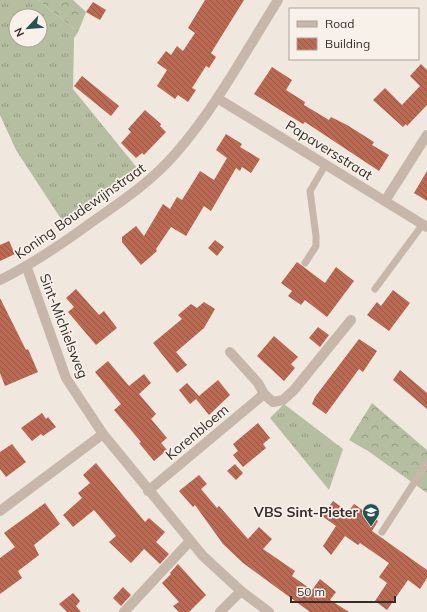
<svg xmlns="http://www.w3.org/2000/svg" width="427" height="612" font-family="Mulish,sans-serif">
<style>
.grass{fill:url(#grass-tufts);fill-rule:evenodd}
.forest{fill:url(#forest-crowns)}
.building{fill:url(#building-back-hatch)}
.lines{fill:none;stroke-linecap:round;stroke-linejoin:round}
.service{stroke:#c7b7ab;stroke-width:7}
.minor{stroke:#c7b7ab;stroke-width:10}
.labels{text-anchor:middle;stroke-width:3.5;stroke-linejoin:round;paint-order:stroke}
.street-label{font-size:14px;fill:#362d2a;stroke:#f8f1ea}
.poi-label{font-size:14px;font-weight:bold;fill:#362d2a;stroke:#f8f1ea;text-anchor:end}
</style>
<defs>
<pattern id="grass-tufts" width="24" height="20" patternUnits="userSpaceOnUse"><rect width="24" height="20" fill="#b5bea0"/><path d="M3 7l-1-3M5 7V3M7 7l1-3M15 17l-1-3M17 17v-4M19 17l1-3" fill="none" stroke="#949b83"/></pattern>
<pattern id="forest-crowns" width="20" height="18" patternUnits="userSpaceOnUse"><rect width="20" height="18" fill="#b5bea0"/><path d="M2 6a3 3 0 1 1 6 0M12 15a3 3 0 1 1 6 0" fill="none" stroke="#949b83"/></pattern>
<pattern id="building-back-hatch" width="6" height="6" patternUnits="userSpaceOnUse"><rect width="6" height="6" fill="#ba6952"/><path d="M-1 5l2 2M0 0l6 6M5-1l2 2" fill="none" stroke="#985744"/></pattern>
</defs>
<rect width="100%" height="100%" fill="#f0e7de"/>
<g class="grass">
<path d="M0,0H38L78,32L74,38L73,89L138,169L63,222L16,150L0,115ZM16,16H40V40H16Z"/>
<path d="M284,404L343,449L329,490L270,418Z"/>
</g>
<g class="forest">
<path d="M38,0H73L86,12L78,32Z"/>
<path d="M372,403L427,450V493L368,451L349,440Z"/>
</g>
<g class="building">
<path d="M205,0H244L211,53L216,57L209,68L206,66L192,88L196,90L188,102L178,95L175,99L157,86L167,70L157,63L166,51L171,55L177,46L183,51L195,33L188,28Z"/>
<path d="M93,2L106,10L100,20L86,12Z"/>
<path d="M421,64L427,70V105L407,126L406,124L403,127L373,100L385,88L402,105L420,86L410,76Z"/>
<path d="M272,67L292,80L286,90L305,102L304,105L329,120L331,117L347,125L374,142L372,145L389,155L379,171L305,122L303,124L254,94Z"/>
<path d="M82,76L119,106L111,116L74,86Z"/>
<path d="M145,110L161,124L160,126L166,132L144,155L142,153L136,158L121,143L131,132L128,129Z"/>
<path d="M226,134L242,144L240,147L260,159L251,173L242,167L240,171L236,168L211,211L204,206L186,236L171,227L156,249L157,251L141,265L122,242V237L136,226L144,236L163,204L170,209L177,197L182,200L200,171L214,180L227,158L216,150Z"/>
<path d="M427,171V201L414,193Z"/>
<path d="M215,240L224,247L217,256L208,248Z"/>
<path d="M9,241L15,254L0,261V245Z"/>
<path d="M297,262L325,283L336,267L354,281L327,317L305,300L301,305L288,296L292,291L281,283Z"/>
<path d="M76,289L99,315L104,311L117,328L96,345L68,312L74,307L66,298Z"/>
<path d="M393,290L410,303L389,331L367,315L377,302L381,306Z"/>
<path d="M0,298L26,350L28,349L38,372L5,386L0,373Z"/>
<path d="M204,302L215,309L204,328L176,352L187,365L177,373L153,343L182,319L178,315L191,304L197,308Z"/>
<path d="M318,327L329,335L320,347L309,338Z"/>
<path d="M274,336L298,357L291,364L295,368L284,381L257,356Z"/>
<path d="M359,339L377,351L363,372L359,369L326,414L312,404L315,397Z"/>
<path d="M108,361L129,386L144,374L151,383L139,394L156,414L151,419L167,438L161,443L167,450L154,461L139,443L141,442L114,410L121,404L95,372Z"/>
<path d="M400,370L427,393V409L393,380Z"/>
<path d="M218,380L230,395L209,415L196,399L190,404L179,390L187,383L199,396Z"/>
<path d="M42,413L46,419L48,417L56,427L43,436L41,434L32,441L21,428Z"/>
<path d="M258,423L270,438L263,444L266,448L243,467L233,455L238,451L233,444Z"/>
<path d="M12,444L26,462L6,477L0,469V452Z"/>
<path d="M96,463L145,522L149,518L165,532L156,542L169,554L160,564L144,549L131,563L109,542L116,536L94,510L73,527L63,515L82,498L78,493L90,483L83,475Z"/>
<path d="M235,464L243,473L236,480L227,471Z"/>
<path d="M199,475L207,484L201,489L217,508L219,506L248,539L259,527L272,539L263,549L295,571L292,576L312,590L320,579L336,592L330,600L349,612H310L243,563L223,544L195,505L193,507L179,491Z"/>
<path d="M333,501L348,512L354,504L378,521L372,531L427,570V578L420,589L408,580L387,610L375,601L387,583L379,577L389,563L360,543L358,545L345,536L331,555L323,546L336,526L322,516Z"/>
<path d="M45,503L60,524L34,545L39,555L18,571L22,578L0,594V558L15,547L4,533Z"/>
<path d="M178,564L206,595L189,612H179L173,606L179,602L162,583L171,574L170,573Z"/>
<path d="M123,587L131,595L121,606L113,598Z"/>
<path d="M73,593L80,601L76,606L81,612H67L59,604Z"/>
</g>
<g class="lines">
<g class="service">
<path d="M305,263L316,246V236L310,191L326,164"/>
<path d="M375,289L423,224"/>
<path d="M382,532L427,463"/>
</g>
<g class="minor">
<path d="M217,98L427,227"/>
<path d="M385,201L427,135"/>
<path d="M27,268L66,378L103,434L203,556L241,591L269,612"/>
<path d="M0,280C33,264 62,244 92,222C122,201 152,181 176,153C216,107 246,51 278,0"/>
<path d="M230,352L258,383L264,394L273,402L283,400L294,390L351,320"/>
<path d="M148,491L264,394"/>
<path d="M0,511L103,434"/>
<path d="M124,612L190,541"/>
<path d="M220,612L241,591"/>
</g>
</g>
<defs>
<g id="school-pin" transform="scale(0.9)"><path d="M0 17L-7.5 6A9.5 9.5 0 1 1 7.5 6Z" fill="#235253" stroke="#f8f1ea"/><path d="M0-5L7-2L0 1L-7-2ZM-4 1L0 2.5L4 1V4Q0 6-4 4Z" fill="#fff"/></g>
</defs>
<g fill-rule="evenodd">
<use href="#school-pin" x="371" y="512"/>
</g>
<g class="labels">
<g class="street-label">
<text transform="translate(329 150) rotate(32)" y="5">Papaversstraat</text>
<text transform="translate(80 211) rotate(-35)" y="5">Koning Boudewijnstraat</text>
<text transform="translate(64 326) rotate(69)" y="5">Sint-Michielsweg</text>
<text transform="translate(197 432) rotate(-40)" y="5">Korenbloem</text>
</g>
<g class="poi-label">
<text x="358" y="517">VBS Sint-Pieter</text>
</g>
</g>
<rect x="289" y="8" width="130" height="52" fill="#f8f1ea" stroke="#aaa39d"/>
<rect x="297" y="21" width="20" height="6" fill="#c7b7ab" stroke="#aaa39d"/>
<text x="325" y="28" font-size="12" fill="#362d2a">Road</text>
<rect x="297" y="38" width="20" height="12" fill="url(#building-back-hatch)" stroke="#aaa39d"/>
<text x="325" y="48" font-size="12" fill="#362d2a">Building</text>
<g transform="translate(28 28) rotate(244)"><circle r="19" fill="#f8f1ea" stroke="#aaa39d"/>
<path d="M0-3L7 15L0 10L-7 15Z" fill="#235253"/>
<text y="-6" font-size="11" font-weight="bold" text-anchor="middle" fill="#362d2a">N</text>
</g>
<path d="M291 596v6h104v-6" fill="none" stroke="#362d2a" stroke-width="2"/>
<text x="297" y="596" font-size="12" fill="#362d2a" stroke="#f8f1ea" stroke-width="3" paint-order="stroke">50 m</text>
</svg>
